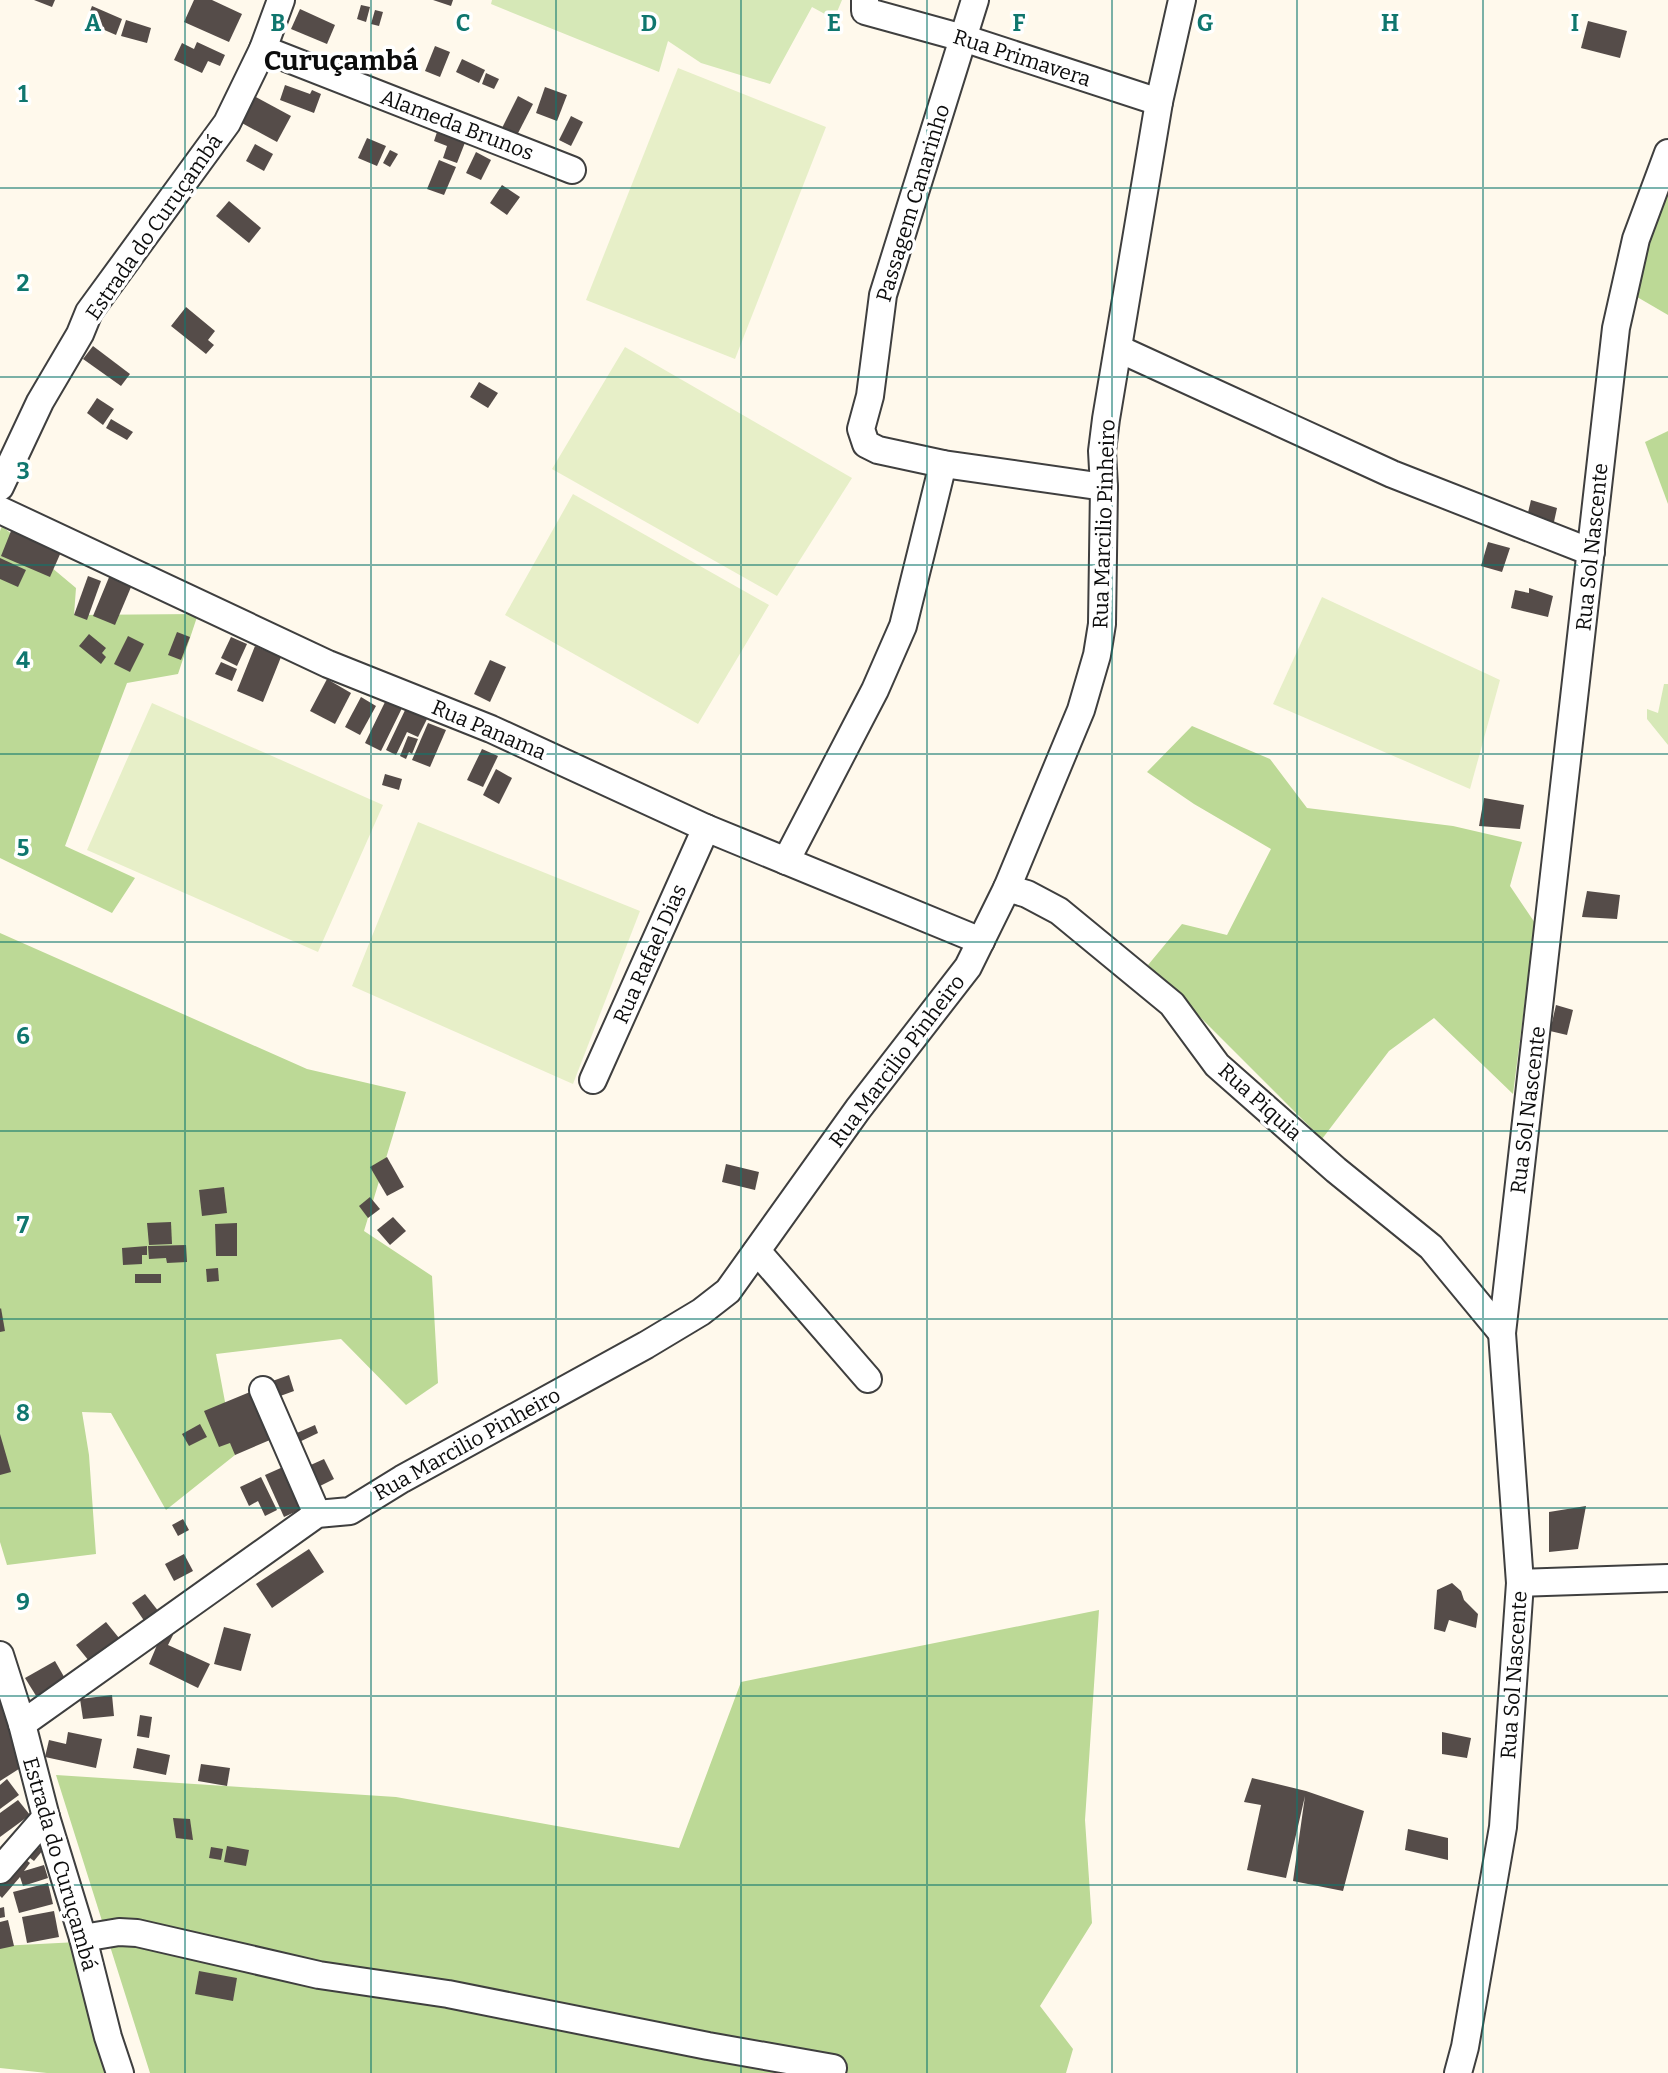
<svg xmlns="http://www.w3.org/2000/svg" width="1668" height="2073" font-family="Bitter,serif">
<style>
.green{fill:#d6e8b7}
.forest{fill:#bcd996}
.pitch{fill:#e7efc8}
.building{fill:#554c49}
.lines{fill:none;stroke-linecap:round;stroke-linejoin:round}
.minor-casing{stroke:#3f3f3f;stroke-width:30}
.minor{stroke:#fff;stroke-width:26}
.grid{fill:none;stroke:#0f766e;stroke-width:2;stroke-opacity:0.55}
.labels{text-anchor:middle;stroke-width:7;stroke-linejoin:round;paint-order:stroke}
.street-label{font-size:21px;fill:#0c0c0c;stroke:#fff}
.district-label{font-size:28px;font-weight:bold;fill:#0c0c0c;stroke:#fff}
.grid-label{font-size:23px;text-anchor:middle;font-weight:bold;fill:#0f766e;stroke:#fff;stroke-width:7;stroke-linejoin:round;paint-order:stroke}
</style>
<rect width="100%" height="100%" fill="#fff9ec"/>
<g class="green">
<path d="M492,0H842L834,19L812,7L770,84L701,63L668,41L659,72L491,4Z"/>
<path d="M1664,684H1668V745L1647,719V709L1658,713Z"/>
</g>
<g class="forest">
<path d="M1668,180V315L1632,294Z"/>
<path d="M1668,431V504L1645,442Z"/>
<path d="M2,526L76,588L74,615L198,614L178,674L127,683L65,846L135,878L112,913L0,858V531Z"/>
<path d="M1192,726L1270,759L1307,808L1453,826L1522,842L1510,886L1535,923L1513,1094L1434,1018L1389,1051L1322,1139L1148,965L1182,924L1227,935L1271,849L1194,804L1147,772Z"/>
<path d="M0,933L307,1069L406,1092L364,1231L432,1276L438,1383L406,1405L341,1339L216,1354L235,1455L166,1510L111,1413L82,1412L89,1455L96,1554L7,1565L0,1542Z"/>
<path d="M1099,1610L1085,1820L1092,1923L1040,2006L1073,2049L1066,2073H150L56,1775L396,1797L679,1848L741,1682Z"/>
<path d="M78,1942L110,2073H47L0,2068V1946Z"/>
</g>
<g class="pitch">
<path d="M678,68L826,127L735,359L586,300Z"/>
<path d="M625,347L852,478L777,596L552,469Z"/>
<path d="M573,494L769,605L698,724L505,615Z"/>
<path d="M1322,597L1500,680L1470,789L1273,704Z"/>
<path d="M152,703L383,805L318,952L87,850Z"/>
<path d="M418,822L640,911L573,1084L352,986Z"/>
</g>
<g class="building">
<path d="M34,0H55L52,7Z"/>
<path d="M194,0H212L242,14L229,42L184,22Z"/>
<path d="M433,0H453L451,6Z"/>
<path d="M361,5L370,7L366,22L357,19Z"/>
<path d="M92,6L122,19L116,35L86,22Z"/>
<path d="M300,9L335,25L327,44L291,29Z"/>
<path d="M375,10L383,12L379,26L371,24Z"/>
<path d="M126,20L151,28L147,43L121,36Z"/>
<path d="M1588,21L1627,31L1620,58L1581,48Z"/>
<path d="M197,42L225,55L220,66L208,61L202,73L174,60L182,43L194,49Z"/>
<path d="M435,46L450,52L440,77L425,71Z"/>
<path d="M462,59L485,70L479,83L456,72Z"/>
<path d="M486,73L499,79L494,89L482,84Z"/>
<path d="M285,85L310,94L312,90L321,94L314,113L280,100Z"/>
<path d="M545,87L567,95L557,121L536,113Z"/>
<path d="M254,96L291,116L277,142L240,122Z"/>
<path d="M518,96L533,104L515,139L500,132Z"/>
<path d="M571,116L583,122L571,146L559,140Z"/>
<path d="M438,129L466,140L457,163L443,158L447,146L434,141Z"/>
<path d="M367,138L386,146L377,166L358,158Z"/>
<path d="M255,144L273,154L264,171L246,161Z"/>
<path d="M390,150L398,154L390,167L383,163Z"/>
<path d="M476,152L491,160L481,180L466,173Z"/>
<path d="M439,160L456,167L444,195L427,189Z"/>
<path d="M502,185L520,197L507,215L490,203Z"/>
<path d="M229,201L261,228L249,243L216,216Z"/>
<path d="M186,307L215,331L208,340L214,345L206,354L171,326Z"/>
<path d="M93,346L130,374L121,386L83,359Z"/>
<path d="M479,382L498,393L488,408L470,397Z"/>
<path d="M97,398L114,409L103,425L87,413Z"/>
<path d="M111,419L133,432L127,440L106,428Z"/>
<path d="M1531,500L1557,508L1552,531L1526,521Z"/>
<path d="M11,531L61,552L50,577L1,556Z"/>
<path d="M1488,542L1510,548L1502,572L1481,566Z"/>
<path d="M0,558L26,570L18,587L0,579Z"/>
<path d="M112,570L134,580L115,625L93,616Z"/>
<path d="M88,576L101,581L87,620L74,615Z"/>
<path d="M1529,588L1553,596L1548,617L1511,608L1515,590L1529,593Z"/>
<path d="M177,632L190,637L181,660L168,655Z"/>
<path d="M89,634L106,648L102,653L106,657L101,664L79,646Z"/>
<path d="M128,636L144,644L130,672L114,664Z"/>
<path d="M231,637L247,644L237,666L221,658Z"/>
<path d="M255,646L281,657L263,702L237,691Z"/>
<path d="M490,660L506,667L490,702L474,694Z"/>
<path d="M221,662L237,669L232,681L215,674Z"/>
<path d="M327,679L351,693L335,724L310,711Z"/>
<path d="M361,697L376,706L360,735L345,727Z"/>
<path d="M391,700L403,706L381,751L365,743L385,702L389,704Z"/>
<path d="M407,706L428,717L418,737L407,732L396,755L386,750Z"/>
<path d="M428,723L446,730L430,767L412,760Z"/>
<path d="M408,736L418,739L412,754L409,752L406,759L400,756Z"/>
<path d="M482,749L498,756L483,787L467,780Z"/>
<path d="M496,769L512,778L499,804L483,795Z"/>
<path d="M385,774L402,779L399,790L382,785Z"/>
<path d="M1484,798L1524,805L1520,829L1479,826Z"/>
<path d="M1587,891L1620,895L1617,919L1582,917Z"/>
<path d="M1556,1005L1573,1010L1567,1035L1550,1031Z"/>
<path d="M387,1157L404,1187L387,1196L370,1167Z"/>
<path d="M726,1164L759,1172L755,1190L722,1182Z"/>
<path d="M224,1187L227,1213L202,1216L199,1190Z"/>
<path d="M370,1197L380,1209L368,1218L359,1206Z"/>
<path d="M393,1217L406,1231L390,1245L377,1230Z"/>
<path d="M171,1222L172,1244L149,1245L147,1223Z"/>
<path d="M237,1223V1256H216L215,1224Z"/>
<path d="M186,1245L187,1262L167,1263L166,1258L149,1259L148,1246Z"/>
<path d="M147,1246V1255H142V1264L123,1265L122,1248Z"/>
<path d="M218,1268L219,1281L207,1282L206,1269Z"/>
<rect x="135" y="1274" width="26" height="9"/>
<path d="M1,1308L5,1331L0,1332V1309Z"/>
<path d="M289,1375L294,1391L272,1399L267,1383Z"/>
<path d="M257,1389L277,1437L235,1455L230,1443L219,1447L204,1411Z"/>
<path d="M200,1424L207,1437L189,1446L182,1434Z"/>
<path d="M315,1425L318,1433L293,1445L290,1436Z"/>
<path d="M0,1434L11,1472L0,1475Z"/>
<path d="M324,1459L334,1479L314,1489L304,1468Z"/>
<path d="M283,1467L308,1506L284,1517L265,1475Z"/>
<path d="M261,1477L277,1510L265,1516L258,1501L249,1506L240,1487Z"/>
<path d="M1586,1506L1578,1549L1549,1552V1512Z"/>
<path d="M183,1519L189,1530L178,1536L172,1525Z"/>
<path d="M309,1549L324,1572L272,1608L256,1584Z"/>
<path d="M184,1554L193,1571L174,1581L165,1564Z"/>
<path d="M1452,1583L1461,1591L1464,1600L1478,1614L1476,1628L1449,1620L1445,1632L1434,1629L1437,1590Z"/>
<path d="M145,1594L159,1612L145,1622L132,1603Z"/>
<path d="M106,1622L119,1638L89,1661L76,1645Z"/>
<path d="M224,1627L251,1634L241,1671L214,1664Z"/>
<path d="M163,1631L173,1635L168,1645L210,1664L198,1688L149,1664Z"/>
<path d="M55,1661L67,1682L38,1699L25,1678Z"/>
<path d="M0,1695L22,1767L0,1781Z"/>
<path d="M112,1695L114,1716L83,1719L80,1699Z"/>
<path d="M140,1715L152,1717L149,1738L137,1736Z"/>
<path d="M68,1732L102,1739L96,1768L45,1757L49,1740L66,1744Z"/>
<path d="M1442,1732L1471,1738L1467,1758L1442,1754Z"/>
<path d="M137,1748L170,1755L166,1775L133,1768Z"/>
<path d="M201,1764L230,1768L227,1786L198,1781Z"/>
<path d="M1252,1778L1306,1791L1364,1811L1343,1891L1293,1881L1305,1796L1286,1878L1247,1870L1261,1805L1244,1802Z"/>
<path d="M7,1779L19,1795L0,1809V1785Z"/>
<path d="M18,1800L30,1815L0,1837V1813Z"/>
<path d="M173,1818L190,1819L193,1840L176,1838Z"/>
<path d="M1408,1829L1448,1838V1860L1405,1850Z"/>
<path d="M35,1844L43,1850L34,1861L26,1855Z"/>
<path d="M227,1846L249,1850L246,1866L224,1862Z"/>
<path d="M211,1847L223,1849L221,1860L209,1858Z"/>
<path d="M20,1855L30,1863L24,1871L44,1865L48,1878L23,1886L20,1877L2,1898L0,1896V1880Z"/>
<path d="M48,1883L53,1904L19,1913L13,1892Z"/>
<path d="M4,1907L5,1917L0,1918V1908Z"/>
<path d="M54,1911L59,1937L27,1943L22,1917Z"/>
<path d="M8,1920L14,1946L0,1949V1922Z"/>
<path d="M199,1971L237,1978L233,2001L195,1994Z"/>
</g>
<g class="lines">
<g class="minor-casing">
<g id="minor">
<path d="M865,0V11L963,38L1159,102"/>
<path d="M263,49L572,170"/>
<path d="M1119,349L1392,474L1591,552"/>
<path d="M943,464L1104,487"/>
<path d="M0,487L40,402L80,334L89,312L227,123L263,49L281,0"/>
<path d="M0,510L328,664L491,729L706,828L981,941"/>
<path d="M786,861L875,690L903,626L943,464L878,450L866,444L861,429L870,396L883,295L975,0"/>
<path d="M1007,888L1027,894L1059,911L1172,1004L1217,1065L1336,1170L1431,1247L1502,1333"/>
<path d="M593,1080L706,828"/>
<path d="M757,1251L868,1379"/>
<path d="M263,1390L317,1514"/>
<path d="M1520,1583L1668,1578"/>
<path d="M0,1655L22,1724L46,1817L83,1938L108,2037L120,2073"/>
<path d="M22,1724L317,1514L350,1511L402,1479L646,1345L701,1312L728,1291L858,1109L968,967L1007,888L1081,710L1097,655L1102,624L1104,487L1102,451L1106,419L1159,102L1182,0"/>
<path d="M0,1870L46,1817"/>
<path d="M83,1938L119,1932L137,1933L319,1975L448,1994L708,2046L833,2068"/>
<path d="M1458,2073L1465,2047L1503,1827L1520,1583L1502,1333L1616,328L1636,239L1668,153"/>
</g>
</g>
<use href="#minor" class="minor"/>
</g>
<path class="grid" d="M185,0V2073M371,0V2073M556,0V2073M741,0V2073M927,0V2073M1112,0V2073M1297,0V2073M1483,0V2073M0,188H1668M0,377H1668M0,565H1668M0,754H1668M0,942H1668M0,1131H1668M0,1319H1668M0,1508H1668M0,1696H1668M0,1885H1668"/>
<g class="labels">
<g class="street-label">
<text transform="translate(1022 58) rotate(18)" y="7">Rua Primavera</text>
<text transform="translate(457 125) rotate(21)" y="7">Alameda Brunos</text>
<text transform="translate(913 203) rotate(-73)" y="7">Passagem Canarinho</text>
<text transform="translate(154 227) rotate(-55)" y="7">Estrada do Curuçambá</text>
<text transform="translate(1104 524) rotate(-88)" y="7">Rua Marcilio Pinheiro</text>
<text transform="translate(1592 547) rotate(-84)" y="7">Rua Sol Nascente</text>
<text transform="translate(489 730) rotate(23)" y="7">Rua Panama</text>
<text transform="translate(650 954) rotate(-66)" y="7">Rua Rafael Dias</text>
<text transform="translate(897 1061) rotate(-53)" y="7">Rua Marcilio Pinheiro</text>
<text transform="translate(1260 1102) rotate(42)" y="7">Rua Piquia</text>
<text transform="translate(1528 1110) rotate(-83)" y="7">Rua Sol Nascente</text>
<text transform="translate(467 1444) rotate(-29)" y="7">Rua Marcilio Pinheiro</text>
<text transform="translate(1514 1675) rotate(-86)" y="7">Rua Sol Nascente</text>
<text transform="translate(60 1864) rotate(74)" y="7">Estrada do Curuçambá</text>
</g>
<g class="district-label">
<text x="341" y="70">Curuçambá</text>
</g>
</g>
<g class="grid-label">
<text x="93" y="31">A</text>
<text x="278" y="31">B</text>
<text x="463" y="31">C</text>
<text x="649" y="31">D</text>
<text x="834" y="31">E</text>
<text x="1019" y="31">F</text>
<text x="1205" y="31">G</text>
<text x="1390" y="31">H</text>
<text x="1575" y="31">I</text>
<text x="23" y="102">1</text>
<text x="23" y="291">2</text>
<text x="23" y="479">3</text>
<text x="23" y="668">4</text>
<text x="23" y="856">5</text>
<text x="23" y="1044">6</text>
<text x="23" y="1233">7</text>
<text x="23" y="1421">8</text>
<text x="23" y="1610">9</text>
</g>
</svg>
